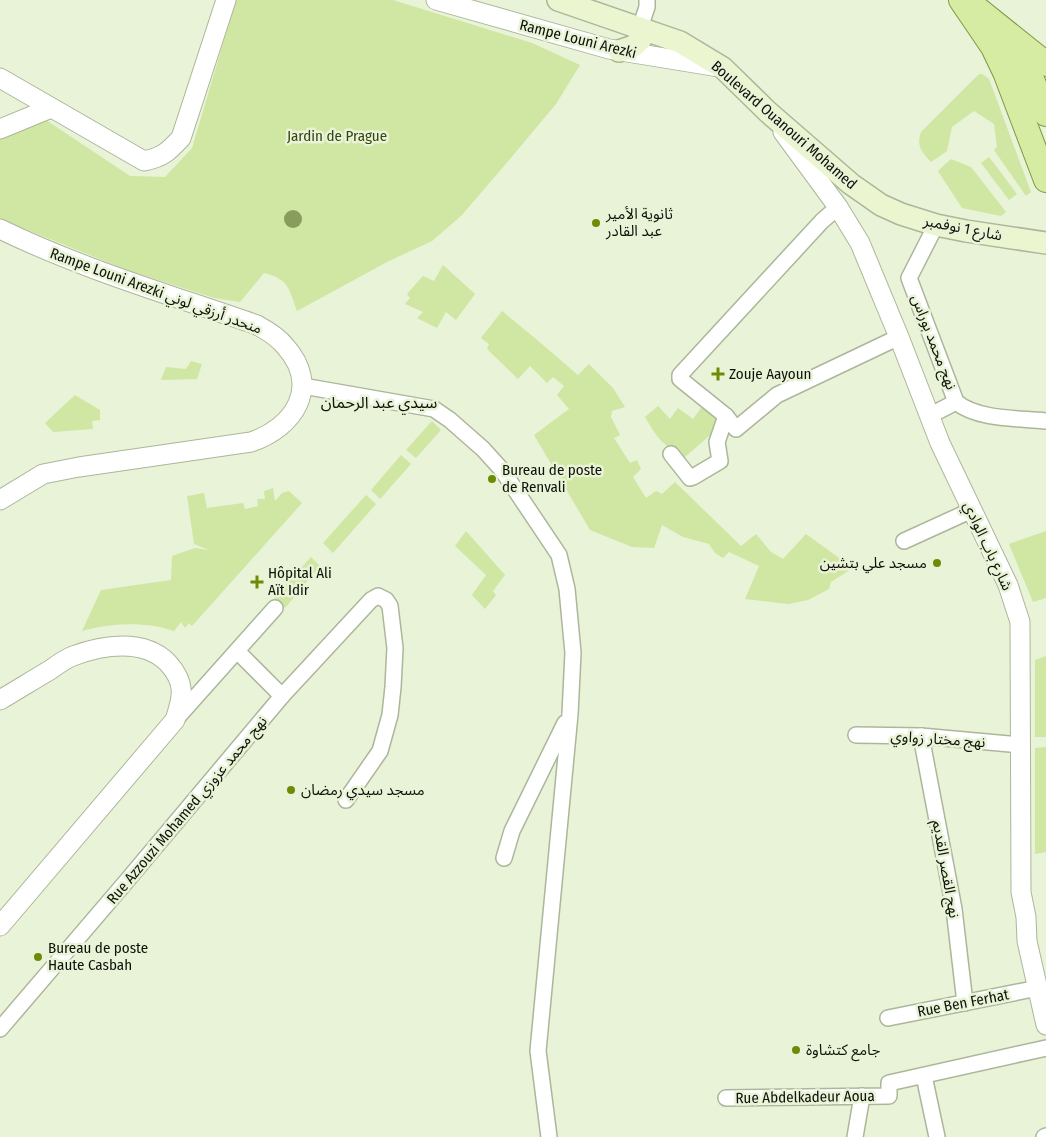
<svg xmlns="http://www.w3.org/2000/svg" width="1046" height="1137" font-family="'Fira Sans Condensed','Noto Sans Arabic',sans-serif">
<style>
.green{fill:#d0e6a3}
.water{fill:#889d5b}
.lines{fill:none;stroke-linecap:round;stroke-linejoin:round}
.minor-casing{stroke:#acb69b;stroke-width:18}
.tertiary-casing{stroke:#acb69b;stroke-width:21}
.secondary-casing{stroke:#acb69b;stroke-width:24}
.primary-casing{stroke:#7f9744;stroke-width:26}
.minor{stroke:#fff;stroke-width:15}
.tertiary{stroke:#fff;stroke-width:19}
.secondary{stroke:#ebf5d0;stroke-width:21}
.primary{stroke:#d6eca2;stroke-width:24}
.poi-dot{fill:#6e8b06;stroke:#e9f3d7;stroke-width:2}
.labels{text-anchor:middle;stroke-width:5;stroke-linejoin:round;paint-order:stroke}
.street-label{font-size:15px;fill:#0f1209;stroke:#e9f3d7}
.park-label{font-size:15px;fill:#364412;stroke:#e9f3d7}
.poi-label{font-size:15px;fill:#0f1209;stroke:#e9f3d7;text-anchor:start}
.neighbourhood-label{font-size:16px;fill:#0f1209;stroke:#e9f3d7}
</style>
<rect width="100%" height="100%" fill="#e9f3d7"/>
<g class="green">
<path d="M236,0H393L532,43L580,65L556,104L504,166L461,216L432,241L387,262L297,311C289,289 289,279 264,273L240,302L214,298L127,270L0,219V139L46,120L130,176L165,177L192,148Z"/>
<path d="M979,74H982L989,79L1031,192L1026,196L994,150L997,147L994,124L974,111L952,127L947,151L931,162C922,152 916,146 921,132Z"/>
<path d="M989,157L1017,194L1009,200L981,163Z"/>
<path d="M951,159L971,167L1006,212L1001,216L962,208L938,171Z"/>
<path d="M443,265L475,294L456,320L446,312L437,328L417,318L423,312L405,304L410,298L407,294L423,276L434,281Z"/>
<path d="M502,311L536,339L578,375L589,364L613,388L625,407L612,411L611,417L620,435L614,438L630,463L637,460L641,469L633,477L646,498L656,491L662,494L675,482L741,546L756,534L771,552L783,559L806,534L853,568L831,582L829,589L808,600L788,604L745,599L759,566L729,552L723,558L715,553L709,544L683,537L662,525L654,548L632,547L590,530L534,435L569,409L557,395L564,386L553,377L547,383L530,366L518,379L487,349L489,344L481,338Z"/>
<path d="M191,361L202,364L197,379L161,380L166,367L186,369Z"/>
<path d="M75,395L100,410V420L92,421L93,429L53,432L45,423Z"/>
<path d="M704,404L714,411L716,424L711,432V437L709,436L685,457C662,445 658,439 645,417L658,406L670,419L678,408L693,419Z"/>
<path d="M432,421L441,430L416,458L406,450Z"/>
<path d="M401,455L411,464L380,499L371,490Z"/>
<path d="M273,488L275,501L282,493L289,491L302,503L192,626L189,623L185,628L181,622L174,631C146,621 110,623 82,631L101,590L171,580L172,556L195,548L209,550L194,544L187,496L204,493L207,508L243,503L245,509L258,506L257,499H265L264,491Z"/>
<path d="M366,495L376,504L333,553L323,543Z"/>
<path d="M466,531L505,575L493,591L496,595L485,609L472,595L486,575L455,546Z"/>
<path d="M1046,531V598L1033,602L1009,544Z"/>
<path d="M311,557L320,566L285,608L274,598Z"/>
<path d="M1046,656V737H1035V660Z"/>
<path d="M1046,747V852L1035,854V748Z"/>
</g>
<circle class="water" cx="293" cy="219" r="9"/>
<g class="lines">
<g class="minor-casing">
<g id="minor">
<path d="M640,28L647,7V0"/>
<path d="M936,225L909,278L956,402C978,420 1018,418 1046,421"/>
<path d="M303,386L434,409L450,420L483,449L502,470L559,555L567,589L573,653L570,714L538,1051L549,1137"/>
<path d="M726,416L680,379V375L822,221L838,207"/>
<path d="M929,416L956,402"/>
<path d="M671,454L690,478L693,477L720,461L717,442L726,416L736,429L777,395L899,337"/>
<path d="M904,541L972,510"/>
<path d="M237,651L282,696"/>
<path d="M176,719L275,608"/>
<path d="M856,735L921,736L1021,745"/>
<path d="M921,736L954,909L965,1003"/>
<path d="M504,858L512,831L565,723"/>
<path d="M888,1018L1038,988"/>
<path d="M0,1029L125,883L282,696L371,600L378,596L386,600L390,606L395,648L393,687L390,715L380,751L346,800"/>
<path d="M924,1076L937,1137"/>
<path d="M726,1098L889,1096V1083L1046,1048"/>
<path d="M855,1137L862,1096"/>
<path d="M1044,1137L1046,1136"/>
</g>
</g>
<g class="tertiary-casing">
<g id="tertiary">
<path d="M436,0L609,49L719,67"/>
<path d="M0,78L144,161C163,157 168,152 181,138L226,0"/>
<path d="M0,129L51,108"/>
<path d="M783,132L838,207L860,243L899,337L940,443L1008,585L1020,622L1021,892L1026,917L1027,941L1046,1025"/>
<path d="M0,229C82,269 171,295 257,325C268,331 278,337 285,346C321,386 295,427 251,442L79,467L43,474L0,500"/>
<path d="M0,700C17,690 33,680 50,670C57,665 65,659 73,656C102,645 144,638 168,663C186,683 183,696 175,720L0,926"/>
</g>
</g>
<g class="secondary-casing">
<g id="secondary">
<path d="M558,0L680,42L723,68L768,112L851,184L881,205L901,214L936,225L966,231L1046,243"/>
<path d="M619,51L634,46L641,39L640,28"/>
</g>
</g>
<g class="primary-casing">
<g id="primary">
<path d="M961,0L993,47L1005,72L1046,180"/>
<path d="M975,7L1046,64"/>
<path d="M1017,42L1046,114"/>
</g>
</g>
<use href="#minor" class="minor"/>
<use href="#tertiary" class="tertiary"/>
<use href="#secondary" class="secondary"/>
<use href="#primary" class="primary"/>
</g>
<g class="poi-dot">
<circle cx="596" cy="223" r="5"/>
<path d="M715.5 366.5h5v5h5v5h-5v5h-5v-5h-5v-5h5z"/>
<circle cx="492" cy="479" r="5"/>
<circle cx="937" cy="563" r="5"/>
<path d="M254.5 574.5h5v5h5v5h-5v5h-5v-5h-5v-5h5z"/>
<circle cx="291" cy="790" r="5"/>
<circle cx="38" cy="957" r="5"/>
<circle cx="796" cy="1050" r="5"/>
</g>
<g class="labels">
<g class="street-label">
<text transform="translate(578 39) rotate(14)" y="5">Rampe Louni Arezki</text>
<text transform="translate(784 125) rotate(41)" y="5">Boulevard Ouanouri Mohamed</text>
<text transform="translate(963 228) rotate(11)" y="5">شارع 1 نوفمبر</text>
<text transform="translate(156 291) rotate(20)" y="5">Rampe Louni Arezki منحدر أرزقي لوني</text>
<text transform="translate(934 342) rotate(69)" y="5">نهج محمد بوراس</text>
<text transform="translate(988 546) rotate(65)" y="5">شارع باب الوادي</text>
<text transform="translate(938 739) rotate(4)" y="5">نهج مختار زواوي</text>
<text transform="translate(187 810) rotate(-50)" y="5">Rue Azzouzi Mohamed نهج محمد عزوزي</text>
<text transform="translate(946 869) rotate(80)" y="5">نهج القصر القديم</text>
<text transform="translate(963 1003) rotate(-11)" y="5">Rue Ben Ferhat</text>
<text transform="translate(805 1097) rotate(-1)" y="5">Rue Abdelkadeur Aoua</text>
</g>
<g class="park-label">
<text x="337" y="141">Jardin de Prague</text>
</g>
<g class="poi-label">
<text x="606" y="219">ثانوية الأمير<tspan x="606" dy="17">عبد القادر</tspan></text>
<text x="729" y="379">Zouje Aayoun</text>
<text x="502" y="475">Bureau de poste<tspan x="502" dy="17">de Renvali</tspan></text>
<text x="927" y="568" text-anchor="end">مسجد علي بتشين</text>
<text x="268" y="578">Hôpital Ali<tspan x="268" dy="17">Aït Idir</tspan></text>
<text x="301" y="795">مسجد سيدي رمضان</text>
<text x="48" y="953">Bureau de poste<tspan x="48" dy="17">Haute Casbah</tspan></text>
<text x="806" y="1055">جامع كتشاوة</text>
</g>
<g class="neighbourhood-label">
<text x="379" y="408">سيدي عبد الرحمان</text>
</g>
</g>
</svg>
